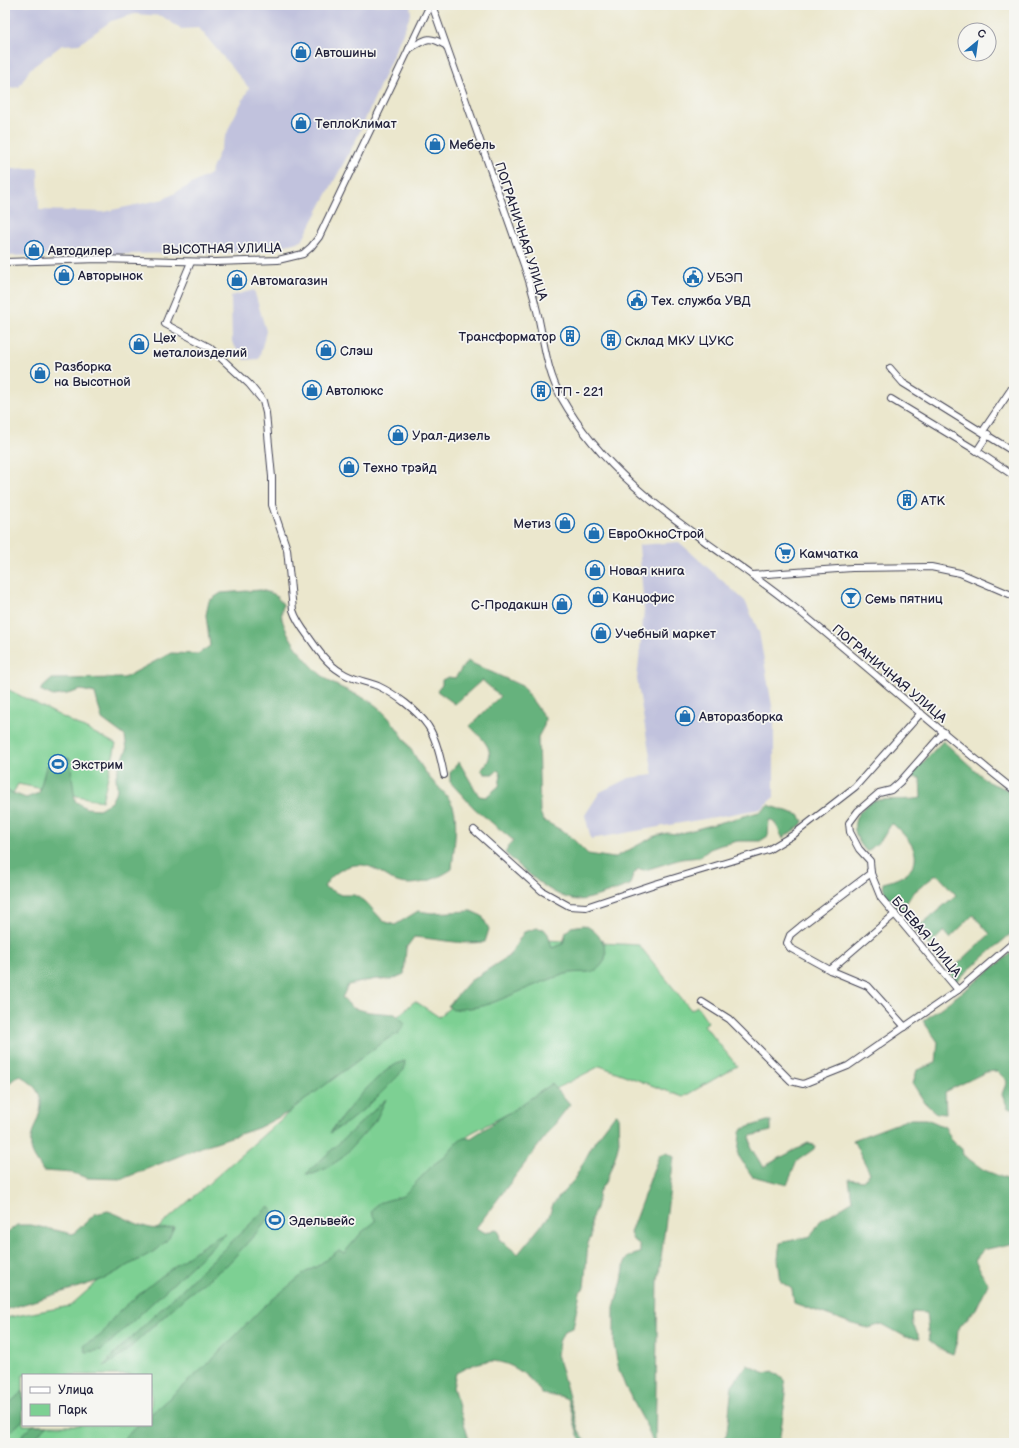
<svg xmlns="http://www.w3.org/2000/svg" width="1019" height="1448" font-family="'Balsamiq Sans',sans-serif">
<style>
.industrial{fill:#c1c2dd}
.green{fill:#7dd093;stroke:#507967;fill-rule:evenodd}
.forest{fill:#66b27d;stroke:#446a5c}
.lines{fill:none;stroke-linecap:round;stroke-linejoin:round}
.minor-casing{stroke:#404051;stroke-width:8}
.minor{stroke:#fff;stroke-width:6}
.labels{text-anchor:middle;stroke-width:3.5;stroke-linejoin:round;paint-order:stroke}
.poi-label{font-size:13px;fill:#22223b;stroke:#f6f6f2;text-anchor:start}
.street-label{font-size:13px;fill:#22223b;stroke:#f6f6f2}
</style>
<rect width="100%" height="100%" fill="#f6f6f2"/>
<filter id="ink" filterUnits="userSpaceOnUse"><feTurbulence type="fractalNoise" baseFrequency=".025" numOctaves="2"/><feDisplacementMap in="SourceGraphic" scale="8" xChannelSelector="R" yChannelSelector="G"/><feConvolveMatrix kernelMatrix="1 2 1 2 8 2 1 2 1" color-interpolation-filters="sRGB"/></filter>
<filter id="wash" filterUnits="userSpaceOnUse"><feTurbulence type="fractalNoise" baseFrequency=".012" numOctaves="4" result="noise"/><feDisplacementMap in="SourceGraphic" scale="16" xChannelSelector="R" yChannelSelector="G"/><feGaussianBlur stdDeviation="0.9" result="paint"/><feColorMatrix in="noise" values="0 0 0 0 0 0 0 0 0 0 0 0 0 0 0 0 0 1.4 0 .05"/><feComposite in="paint" operator="in"/></filter>
<g filter="url(#wash)">
<rect width="100%" height="100%" fill="#ebe7cd"/>
<g class="industrial">
<path d="M5,5H410L411,14L357,138L302,241L257,252L5,256V169L38,168L39,210L103,212L164,199L210,174L232,121L249,88L199,28L181,29L162,16L135,14L111,21L79,44L62,45L30,69L19,87L5,89Z"/>
<path d="M254,290L266,331L259,359L244,360L232,342L231,296Z"/>
<path d="M679,542L745,601L759,632L774,717V797L760,809L591,839L585,815L600,792L629,778L653,775L637,679L644,610L639,545Z"/>
</g>
<g class="green">
<path d="M5,688L116,744L102,801L18,784L5,808Z"/>
<path d="M527,939L639,945L691,1010L697,1006L708,1022L704,1025L737,1066L683,1097L600,1066L471,1133L151,1443H5V1318L70,1306L415,1001L439,1017ZM23,1375H151V1425H23Z"/>
</g>
<g class="forest">
<path d="M261,590L274,594L283,604C282,609 281,615 282,619C288,641 313,671 332,683C348,692 367,697 380,709C399,726 412,753 426,773C434,785 447,792 453,806C459,820 453,853 452,869C438,879 414,888 397,882C389,878 381,872 373,868C354,859 334,870 324,887L341,895H354L365,901L383,921L395,925L418,911L432,913L471,911L482,916L489,929L485,942C461,945 438,939 414,937L406,948L404,974L391,980L376,979L348,985L342,998L353,1008L369,1012L395,1014L405,1023L398,1034L384,1041L289,1112L258,1128L204,1146L122,1179L87,1178L73,1173L43,1171C40,1165 34,1158 32,1152C23,1125 65,1102 19,1075L8,1084L5,1096V790L26,798L39,793L46,767L56,756L70,759L75,801L86,808L99,809L111,802L117,790L116,776L120,763L127,750L125,736L102,719L95,693L81,690L67,694L53,696L40,690L52,679L124,678L171,653L198,654L210,646L206,615L209,601L221,593Z"/>
<path d="M467,661L522,686L545,718L544,726L538,737L540,812L543,820L568,834L588,854L614,858L655,836L667,833L678,834L759,812L768,805L799,815L803,821L801,825L783,838C779,833 778,825 772,820H769L768,836L760,841H738L721,845L710,849L700,857L681,859L645,870L638,869L633,875L630,885C618,889 590,900 579,900C552,899 524,869 505,853L513,840L474,808L450,782V772L459,762L479,796L486,797L499,786L501,775L498,770L494,774H485L481,770C500,752 483,740 470,726L500,696L482,680L455,704L437,691L442,685V680L448,677L455,678Z"/>
<path d="M943,741L988,782L1006,789L1014,795V931L956,981L949,972L990,934L973,915L950,938L944,931L929,946L906,920L912,914L922,924L956,895L937,874L913,893L901,911C892,903 883,896 883,883C902,879 925,867 911,844C906,836 898,829 892,823L882,839L867,852C850,834 849,813 874,801C881,798 909,801 921,798L920,778L909,777Z"/>
<path d="M584,925C602,932 616,957 596,970C590,974 575,971 566,974C539,982 516,994 489,1004C479,1008 465,1008 453,1010L448,1006L470,981L509,956L524,932L537,928L544,929L548,934L552,948L563,944L566,932L571,927Z"/>
<path d="M1014,951V1110L1008,1108L1002,1094L1007,1081L997,1071L986,1072L945,1092L946,1114L936,1113L925,1103L913,1084L917,1070L936,1063L938,1042L923,1021L969,987Z"/>
<path d="M405,1061L404,1070L369,1105L348,1122L330,1133C344,1113 382,1065 405,1061Z"/>
<path d="M552,1084L570,1104L476,1228L486,1233L495,1229L499,1232L500,1240L518,1254L549,1216L553,1204L574,1180L595,1141L614,1116L616,1114L618,1115L619,1142L616,1154L607,1179L599,1192L596,1209L591,1219V1237L588,1243L584,1288L580,1292L573,1328L564,1331L559,1342L557,1355L579,1432L587,1443H583L578,1435L568,1400C561,1394 551,1396 542,1394C529,1374 506,1357 482,1362C473,1364 464,1369 456,1373L453,1387L470,1443H119L138,1425H151V1414L210,1362L262,1308L306,1272L316,1267L339,1250L344,1253L362,1232L376,1221L371,1212L378,1203L403,1196L433,1165L445,1156L457,1142L462,1138H471Z"/>
<path d="M386,1099L376,1120L342,1158L325,1169L313,1174H306Z"/>
<path d="M909,1119H927L945,1127L952,1141L962,1149L963,1155L984,1170L1014,1182V1243L983,1250L975,1260L988,1284L976,1309L958,1328L957,1341L953,1354L940,1349L929,1340L926,1313L912,1312L913,1325L920,1338L906,1337L882,1324L869,1328L856,1325L794,1303L792,1289L781,1282L778,1259L780,1243L811,1236L820,1221L852,1201L849,1179L863,1181L870,1173L853,1140Z"/>
<path d="M767,1121H771V1131L750,1136L751,1148L763,1167L808,1143L815,1146L814,1149L797,1161L787,1185L752,1176L738,1155L740,1133L742,1129Z"/>
<path d="M666,1153L674,1157L658,1281L655,1443H653L647,1427L625,1386L619,1370L614,1345V1307L622,1281L625,1261L629,1256L640,1253V1246L633,1240L630,1233L658,1158L661,1154Z"/>
<path d="M269,1206L273,1211L270,1218L228,1264L185,1297L121,1356L104,1366L114,1354Z"/>
<path d="M108,1211C134,1220 146,1234 174,1227L169,1238L158,1249L104,1279L5,1310V1234L17,1225H31L73,1234L95,1214Z"/>
<path d="M226,1234L102,1350L86,1352L84,1345C90,1342 98,1338 102,1334C107,1328 110,1321 115,1316C130,1300 208,1237 226,1234Z"/>
<path d="M747,1365L766,1373L773,1371L784,1380L786,1394L779,1443H721L727,1433L732,1385Z"/>
<path d="M23,1391V1420L5,1437V1407Z"/>
<path d="M33,1425H48L29,1443H14Z"/>
</g>
</g>
<g filter="url(#ink)">
<g class="lines">
<g class="minor-casing">
<g id="minor">
<path d="M432,5L524,265C531,286 537,308 541,330C546,354 549,375 561,397C614,492 712,541 794,607C868,667 939,731 1014,790"/>
<path d="M409,49C426,39 428,35 445,45"/>
<path d="M5,262L99,259L215,262L278,260L303,254L311,247L319,237L430,5"/>
<path d="M191,262L165,324L209,347L249,384L263,401L266,413L272,477V505L287,549L293,610C296,620 302,628 308,636C317,649 327,664 341,672C352,680 366,681 378,686C395,694 417,710 428,726C437,740 441,759 444,775"/>
<path d="M890,368L903,383L1014,452"/>
<path d="M891,399L977,451L1014,476"/>
<path d="M983,431L1014,385"/>
<path d="M977,451L988,434"/>
<path d="M752,575L852,568L931,567L960,573L1014,596"/>
<path d="M474,830L542,891L569,906L586,907L655,884L768,850L793,835L855,787L921,713"/>
<path d="M870,871L881,898L958,990L1014,942"/>
<path d="M830,970L895,914"/>
<path d="M702,1002L729,1019L791,1081L803,1084L848,1066L958,990"/>
<path d="M905,1027L868,986L830,970L790,948L787,943L790,935L801,926L871,873L870,861L859,849L850,832L849,823L858,811L879,793L891,790L900,782L944,732"/>
</g>
</g>
<use href="#minor" class="minor"/>
</g>
</g>
<defs>
<g id="shop-ring" transform="scale(1)"><circle r="9.5" fill="#f6f6f2" stroke="#1f6fb2" stroke-width="1.5"/><path d="M-5-2.5h2.3a2.7 3.5 0 0 1 5.4 0H5L5.5 6h-11ZM-1.5-2.5h3a1.5 2.3 0 0 0-3 0Z" fill="#1f6fb2"/></g>
<g id="civic-ring" transform="scale(1)"><circle r="9.5" fill="#f6f6f2" stroke="#1f6fb2" stroke-width="1.5"/><path d="M-.6-6.5H3V-4.5H.6V-3L4-1V1h2V6H-6V1h2V-1L-.6-3ZM-1.2 2.5V6h2.4V2.5Z" fill="#1f6fb2"/></g>
<g id="building-ring" transform="scale(1)"><circle r="9.5" fill="#f6f6f2" stroke="#1f6fb2" stroke-width="1.5"/><path d="M-4-6H4V6H1V3H-1V6H-4ZM-2.5-4.3h1.7v1.8h-1.7ZM.8-4.3h1.7v1.8H.8ZM-2.5-1h1.7V.8h-1.7ZM.8-1h1.7V.8H.8Z" fill="#1f6fb2"/></g>
<g id="supermarket-ring" transform="scale(1)"><circle r="9.5" fill="#f6f6f2" stroke="#1f6fb2" stroke-width="1.5"/><path d="M-6-5.5h2.5l.6 2H6L4.5 2H-2.5L-4.4-4H-6ZM-1.5 3.2a1.3 1.3 0 1 0 .1 0ZM3 3.2a1.3 1.3 0 1 0 .1 0Z" fill="#1f6fb2"/></g>
<g id="bar-ring" transform="scale(1)"><circle r="9.5" fill="#f6f6f2" stroke="#1f6fb2" stroke-width="1.5"/><path d="M-6-5H6L.8 .8V4.5H3.5V6h-7V4.5H-.8V.8Z" fill="#1f6fb2"/></g>
<g id="stadium-ring" transform="scale(1)"><circle r="9.5" fill="#f6f6f2" stroke="#1f6fb2" stroke-width="1.5"/><path d="M0-5a6.5 5 0 1 0 0 10a6.5 5 0 1 0 0-10ZM-3.5-1.8h7v3.6h-7Z" fill="#1f6fb2"/></g>
</defs>
<g fill-rule="evenodd">
<use href="#shop-ring" x="301" y="52"/>
<use href="#shop-ring" x="301" y="123"/>
<use href="#shop-ring" x="435" y="144"/>
<use href="#shop-ring" x="34" y="250"/>
<use href="#shop-ring" x="64" y="275"/>
<use href="#civic-ring" x="693" y="277"/>
<use href="#shop-ring" x="237" y="280"/>
<use href="#civic-ring" x="637" y="300"/>
<use href="#building-ring" x="570" y="336"/>
<use href="#building-ring" x="611" y="340"/>
<use href="#shop-ring" x="139" y="344"/>
<use href="#shop-ring" x="326" y="350"/>
<use href="#shop-ring" x="40" y="373"/>
<use href="#shop-ring" x="312" y="390"/>
<use href="#building-ring" x="541" y="391"/>
<use href="#shop-ring" x="398" y="435"/>
<use href="#shop-ring" x="349" y="467"/>
<use href="#building-ring" x="907" y="500"/>
<use href="#shop-ring" x="565" y="523"/>
<use href="#shop-ring" x="594" y="533"/>
<use href="#supermarket-ring" x="785" y="553"/>
<use href="#shop-ring" x="595" y="570"/>
<use href="#shop-ring" x="598" y="597"/>
<use href="#bar-ring" x="851" y="598"/>
<use href="#shop-ring" x="562" y="604"/>
<use href="#shop-ring" x="601" y="633"/>
<use href="#shop-ring" x="685" y="716"/>
<use href="#stadium-ring" x="58" y="764"/>
<use href="#stadium-ring" x="275" y="1220"/>
</g>
<g class="labels">
<g class="poi-label">
<text x="315" y="57">Автошины</text>
<text x="315" y="128">ТеплоКлимат</text>
<text x="449" y="149">Мебель</text>
<text x="48" y="255">Автодилер</text>
<text x="78" y="280">Авторынок</text>
<text x="707" y="282">УБЭП</text>
<text x="251" y="285">Автомагазин</text>
<text x="651" y="305">Тех. служба УВД</text>
<text x="556" y="341" text-anchor="end">Трансформатор</text>
<text x="153" y="342">Цех<tspan x="153" dy="15">металоизделий</tspan></text>
<text x="625" y="345">Склад МКУ ЦУКС</text>
<text x="340" y="355">Слэш</text>
<text x="54" y="371">Разборка<tspan x="54" dy="15">на Высотной</tspan></text>
<text x="326" y="395">Автолюкс</text>
<text x="555" y="396">ТП - 221</text>
<text x="412" y="440">Урал-дизель</text>
<text x="363" y="472">Техно трэйд</text>
<text x="921" y="505">АТК</text>
<text x="551" y="528" text-anchor="end">Метиз</text>
<text x="608" y="538">ЕвроОкноСтрой</text>
<text x="799" y="558">Камчатка</text>
<text x="609" y="575">Новая книга</text>
<text x="612" y="602">Канцофис</text>
<text x="865" y="603">Семь пятниц</text>
<text x="548" y="609" text-anchor="end">С-Продакшн</text>
<text x="615" y="638">Учебный маркет</text>
<text x="699" y="721">Авторазборка</text>
<text x="72" y="769">Экстрим</text>
<text x="289" y="1225">Эдельвейс</text>
</g>
<g class="street-label">
<text transform="translate(522 231) rotate(72)" y="5">ПОГРАНИЧНАЯ УЛИЦА</text>
<text transform="translate(222 248) rotate(-1)" y="5">ВЫСОТНАЯ УЛИЦА</text>
<text transform="translate(890 673) rotate(40)" y="5">ПОГРАНИЧНАЯ УЛИЦА</text>
<text transform="translate(927 936) rotate(50)" y="5">БОЕВАЯ УЛИЦА</text>
</g>
</g>
<rect width="1019" height="1448" fill="none" stroke="#f6f6f2" stroke-width="20"/>
<rect x="22" y="1374" width="130" height="52" fill="#f6f6f2" stroke="#a1a1a9"/>
<rect x="30" y="1387" width="20" height="6" fill="#ffffff" stroke="#a1a1a9"/>
<text x="58" y="1394" font-size="12" fill="#22223b">Улица</text>
<rect x="30" y="1404" width="20" height="12" fill="#7dd093" stroke="#a1a1a9"/>
<text x="58" y="1414" font-size="12" fill="#22223b">Парк</text>
<g transform="translate(977 42) rotate(29)"><circle r="19" fill="#f6f6f2" stroke="#a1a1a9"/>
<path d="M0-3L7 15L0 10L-7 15Z" fill="#1f6fb2"/>
<text y="-6" font-size="11" font-weight="bold" text-anchor="middle" fill="#22223b">С</text>
</g>
</svg>
